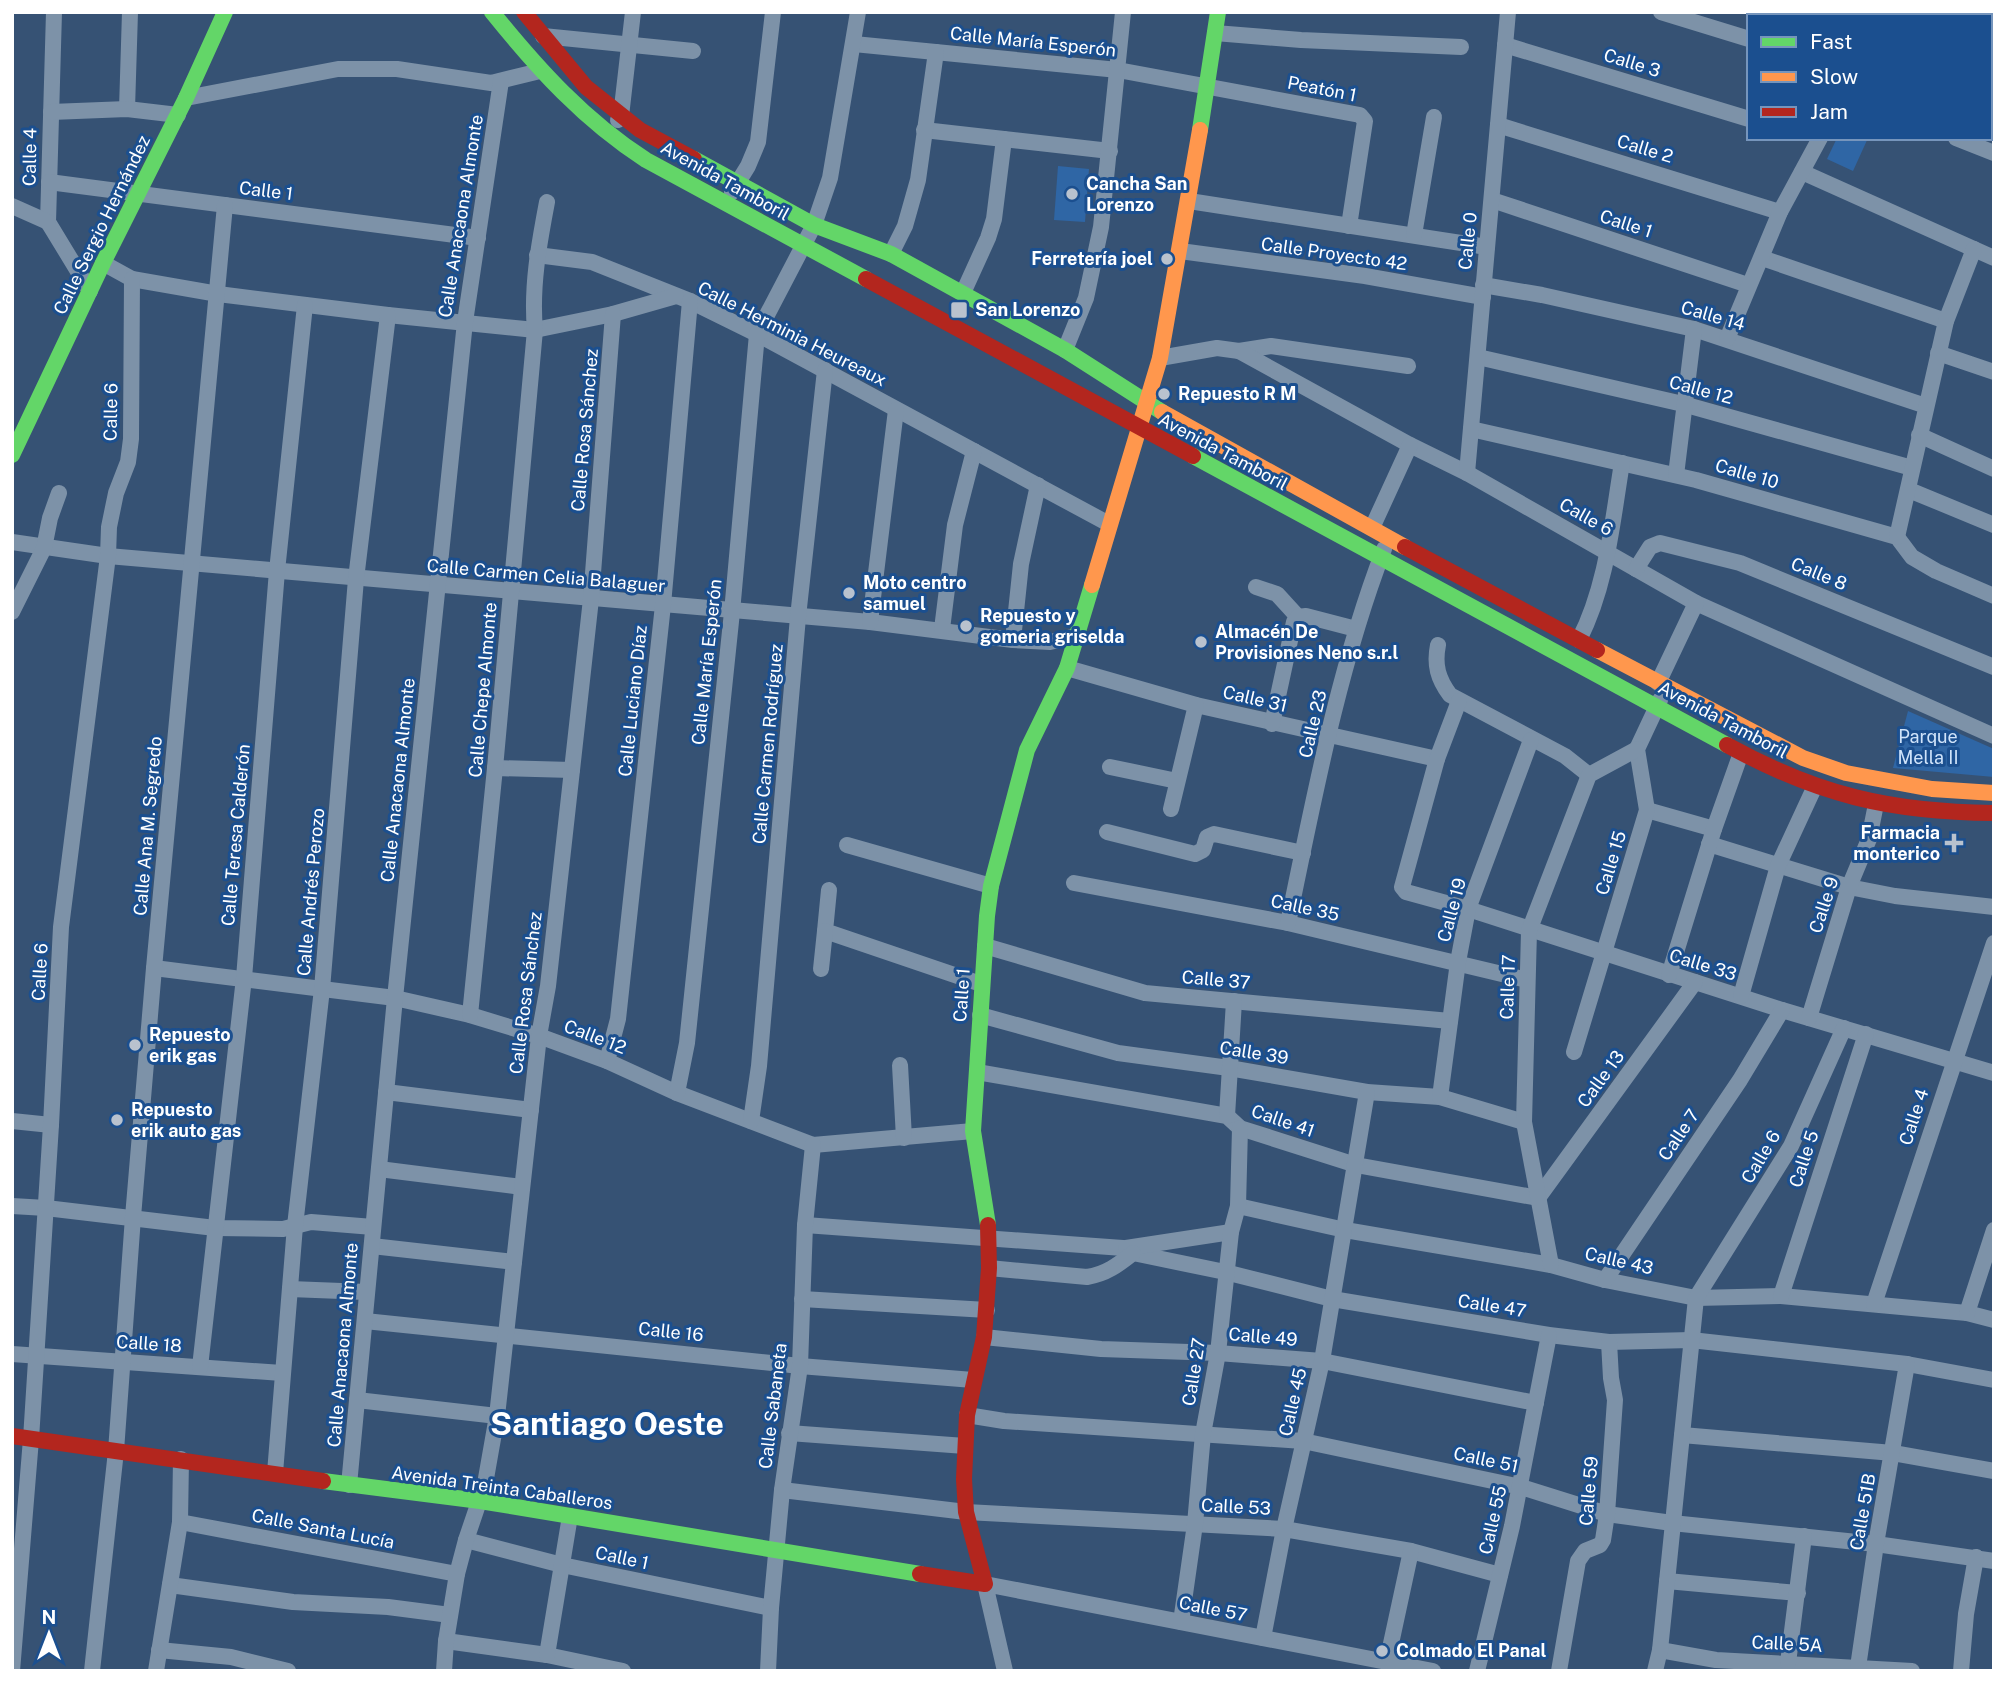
<svg xmlns="http://www.w3.org/2000/svg" width="2006" height="1683" font-family="'Public Sans',sans-serif">
<style>
.green{fill:#2f66a5}
.lines{fill:none;stroke-linecap:round;stroke-linejoin:round}
.street{stroke:#7d92a8;stroke-width:16}
.fast{stroke:#63d668;stroke-width:16}
.slow{stroke:#ff974d;stroke-width:16}
.jam{stroke:#b3261e;stroke-width:16}
.poi-dot{fill:#b9c2ce;stroke:#1b4f8f;stroke-width:2.5}
.labels{text-anchor:middle;stroke-width:6;stroke-linejoin:round;paint-order:stroke}
.street-label{font-size:18px;fill:#fff;stroke:#1b4f8f}
.poi-label{font-size:18px;font-weight:bold;fill:#fff;stroke:#1b4f8f;text-anchor:start}
.park-label{font-size:18px;fill:#cfe3fa;stroke:#1b4f8f}
.town-label{font-size:32px;font-weight:bold;fill:#fff;stroke:#1b4f8f}
</style>
<rect width="100%" height="100%" fill="#365274"/>
<g class="green">
<path d="M1837,138H1868L1853,171L1827,159Z"/>
<path d="M1058,166L1089,169L1085,222L1054,220Z"/>
<path d="M1908,711L1994,749V777L1893,768Z"/>
</g>
<g class="lines">
<g class="street">
<path d="M54,12L48,222L90,291"/>
<path d="M1661,12L1749,39"/>
<path d="M1893,12L1902,16"/>
<path d="M1879,16L1881,12"/>
<path d="M1215,33L1301,40L1461,47"/>
<path d="M543,36L693,51"/>
<path d="M854,44L1118,70L1360,115L1365,121L1349,226"/>
<path d="M1505,45L1749,119"/>
<path d="M1990,49L1994,51"/>
<path d="M186,98L338,69H397L491,83L540,71"/>
<path d="M127,109L130,12"/>
<path d="M51,112L127,109L178,115"/>
<path d="M618,120L621,116L633,12"/>
<path d="M1498,125L1780,212"/>
<path d="M924,130L1110,151"/>
<path d="M1956,138L1994,153"/>
<path d="M1802,172L1994,258"/>
<path d="M49,182L478,238"/>
<path d="M732,192L748,166L758,142L773,12"/>
<path d="M1492,200L1748,285"/>
<path d="M1189,201L1487,247"/>
<path d="M12,206L48,222"/>
<path d="M1414,235L1434,117"/>
<path d="M1180,251L1365,276L1483,297"/>
<path d="M891,254L905,226L918,180L936,52"/>
<path d="M537,255L592,262L690,301L757,334L1109,524"/>
<path d="M1762,258L1946,321"/>
<path d="M103,263L132,279L218,294L388,315L535,330L613,314L676,296"/>
<path d="M1483,285L1542,295L1694,329L1926,406"/>
<path d="M963,293L988,238L994,219L1004,139"/>
<path d="M1727,339L1780,212L1820,138"/>
<path d="M1065,350L1086,298L1101,227L1123,12"/>
<path d="M1239,351L1271,346L1408,366"/>
<path d="M1938,353L1994,372"/>
<path d="M1478,357L1683,404L1912,468"/>
<path d="M1160,358L1217,348L1239,351L1410,445L1467,473L1696,603L1994,736"/>
<path d="M1471,429L1696,480L1897,537L1912,557L1936,571L1994,596"/>
<path d="M1919,435L1994,469"/>
<path d="M1467,473L1508,12"/>
<path d="M1676,475L1694,329"/>
<path d="M1909,490L1994,525"/>
<path d="M1372,528L1410,445"/>
<path d="M1897,537L1946,321L1974,249"/>
<path d="M12,542L108,556L870,622L1013,640L1050,642L1077,636"/>
<path d="M1636,569L1650,547L1660,543L1740,563L1994,667"/>
<path d="M1256,587L1277,594L1298,617"/>
<path d="M12,612L44,548L50,518L59,493"/>
<path d="M870,622L896,410"/>
<path d="M942,629L955,525L974,451"/>
<path d="M1013,640L1021,564L1038,485"/>
<path d="M1579,640C1607,585 1612,523 1622,463"/>
<path d="M1438,645C1434,665 1438,679 1450,695L1565,756L1589,775"/>
<path d="M1067,668L1196,705L1437,759"/>
<path d="M1658,683L1696,603"/>
<path d="M1459,701L1437,759L1402,887L1406,892L1468,909L1782,1010L1994,1073"/>
<path d="M1272,724L1294,622L1298,617L1306,616L1356,629"/>
<path d="M1110,767L1177,781"/>
<path d="M495,768L572,770"/>
<path d="M1171,809L1196,705"/>
<path d="M1647,810L1714,829"/>
<path d="M1107,832L1195,854L1203,850L1207,837L1214,834L1303,853"/>
<path d="M1709,844L1849,887L1895,896L1994,907"/>
<path d="M847,845L991,886"/>
<path d="M1074,883L1288,923L1527,980"/>
<path d="M829,890L825,931L981,984"/>
<path d="M1288,923C1314,798 1338,669 1384,549"/>
<path d="M985,946L1145,993L1450,1021"/>
<path d="M154,968L395,998L470,1015L539,1036L607,1061L677,1093L813,1145L973,1131"/>
<path d="M821,969L825,931"/>
<path d="M1669,975L1714,829L1741,753"/>
<path d="M1741,996L1778,866L1815,786"/>
<path d="M470,1015L495,768L535,330C531,287 539,244 547,202"/>
<path d="M980,1015L1118,1053L1229,1068L1367,1092L1440,1097L1524,1122"/>
<path d="M1809,1018L1849,887L1869,839L1876,804"/>
<path d="M1574,1052L1647,810L1637,749L1660,700"/>
<path d="M607,1061L618,1019L663,605L690,301"/>
<path d="M900,1065L904,1138"/>
<path d="M977,1072L1227,1116L1240,1128L1356,1165L1538,1198L1695,982"/>
<path d="M386,1092L531,1110"/>
<path d="M677,1093L687,1043L732,612L757,334L814,225L830,178L858,12"/>
<path d="M1440,1097L1458,962L1468,909L1531,740"/>
<path d="M1227,1116L1234,1001"/>
<path d="M12,1121L51,1125"/>
<path d="M751,1121L759,1066L798,617L825,370"/>
<path d="M379,1169L522,1187"/>
<path d="M12,1206L46,1208L215,1228L283,1229L311,1222L373,1227"/>
<path d="M1238,1206L1345,1230L1551,1265L1605,1280L1696,1298L1781,1296L1967,1313L1994,1320"/>
<path d="M805,1225L1123,1248L1133,1253L1225,1272L1332,1299L1549,1335L1609,1342L1691,1340L1907,1364L1994,1380"/>
<path d="M372,1246L514,1262"/>
<path d="M1126,1248L1231,1232"/>
<path d="M1551,1265L1524,1122L1529,931L1589,775L1637,749"/>
<path d="M989,1268L1087,1277C1106,1274 1118,1265 1133,1253"/>
<path d="M1605,1280L1740,1080L1782,1010"/>
<path d="M290,1289L367,1292"/>
<path d="M1781,1296L1866,1034"/>
<path d="M802,1299L987,1310"/>
<path d="M1874,1304L1994,943"/>
<path d="M1967,1313L1994,1230"/>
<path d="M365,1321L800,1366L973,1380"/>
<path d="M984,1337L1101,1349L1218,1353L1322,1361L1536,1403"/>
<path d="M12,1354L282,1373"/>
<path d="M200,1367L244,978L277,571L305,305"/>
<path d="M357,1400L497,1416"/>
<path d="M967,1415L1004,1421L1303,1441L1521,1487L1607,1514L1672,1523L1876,1544L1994,1561"/>
<path d="M789,1433L965,1446"/>
<path d="M1682,1435L1893,1453L1994,1471"/>
<path d="M275,1473L295,1226L322,989L356,579L388,315"/>
<path d="M349,1485L395,998L465,322L501,81"/>
<path d="M782,1490L966,1512L1284,1529L1411,1551L1500,1575"/>
<path d="M180,1522L457,1574"/>
<path d="M466,1540L562,1565L771,1608"/>
<path d="M1667,1581L1798,1593"/>
<path d="M170,1585L293,1602L388,1607L450,1615"/>
<path d="M1181,1622L1195,1524L1203,1434L1218,1353L1231,1232L1238,1206L1240,1128"/>
<path d="M1263,1638L1284,1529L1322,1361L1367,1092"/>
<path d="M446,1641L547,1655L623,1671"/>
<path d="M159,1650L231,1657L288,1671"/>
<path d="M1660,1650L1716,1660L1912,1671"/>
<path d="M547,1655L570,1516"/>
<path d="M1387,1662L1411,1551"/>
<path d="M1788,1663L1804,1536"/>
<path d="M1858,1667L1876,1544L1907,1364"/>
<path d="M12,1671L31,1439L51,1125L61,927L108,556L109,527L116,493L128,462L131,439L132,279"/>
<path d="M92,1671L116,1451L133,1217L154,968L225,205"/>
<path d="M156,1671L180,1522L181,1459"/>
<path d="M444,1671L446,1641L457,1574L466,1540L485,1484L497,1416L539,1036L548,986L591,599L613,314"/>
<path d="M768,1671L771,1608L782,1490L800,1366L805,1225L813,1145"/>
<path d="M1005,1671L985,1584L1433,1671"/>
<path d="M1477,1671L1512,1526L1549,1335"/>
<path d="M1559,1671L1578,1561L1585,1551L1600,1545L1603,1540L1607,1514L1615,1400L1611,1378L1609,1342"/>
<path d="M1655,1671L1660,1650L1696,1298L1791,1146L1844,1028"/>
<path d="M1961,1671L1966,1614L1976,1557"/>
</g>
<g class="fast">
<path d="M492,12C538,69 584,120 646,160L866,279"/>
<path d="M1200,130L1218,12"/>
<path d="M694,159L814,225L891,254L1065,350L1162,412"/>
<path d="M12,455L103,263L186,98L225,12"/>
<path d="M1193,456L1727,745"/>
<path d="M988,1225L973,1131L987,916L991,886L1027,750L1067,668L1092,585"/>
<path d="M323,1481L480,1501L920,1574"/>
</g>
<g class="slow">
<path d="M1162,412L1405,547"/>
<path d="M1092,585L1160,358L1200,130"/>
<path d="M1597,650L1803,758L1846,773L1932,789L1994,793"/>
</g>
<g class="jam">
<path d="M524,12L586,87L640,130L694,159"/>
<path d="M866,279L1193,456"/>
<path d="M1405,547L1597,650"/>
<path d="M1727,745C1818,795 1890,812 1994,813"/>
<path d="M12,1436L323,1481"/>
<path d="M920,1574L985,1584L966,1512L964,1479L967,1415L984,1337L989,1268L988,1225"/>
</g>
</g>
<g class="poi-dot">
<circle cx="1072" cy="194" r="7"/>
<circle cx="1167" cy="259" r="7"/>
<rect x="950" y="301" width="18" height="18" rx="3.5"/>
<circle cx="1164" cy="394" r="7"/>
<circle cx="849" cy="593" r="7"/>
<circle cx="966" cy="626" r="7"/>
<circle cx="1201" cy="642" r="7"/>
<path d="M1950.5 832.5h7v7h7v7h-7v7h-7v-7h-7v-7h7z"/>
<circle cx="135" cy="1045" r="7"/>
<circle cx="117" cy="1120" r="7"/>
<circle cx="1382" cy="1651" r="7"/>
</g>
<g class="labels">
<g class="street-label">
<text transform="translate(1033 42) rotate(6)" y="6">Calle María Esperón</text>
<text transform="translate(1632 63) rotate(17)" y="6">Calle 3</text>
<text transform="translate(1322 89) rotate(11)" y="6">Peatón 1</text>
<text transform="translate(1645 149) rotate(17)" y="6">Calle 2</text>
<text transform="translate(30 157) rotate(-89)" y="6">Calle 4</text>
<text transform="translate(725 181) rotate(29)" y="6">Avenida Tamboril</text>
<text transform="translate(266 191) rotate(7)" y="6">Calle 1</text>
<text transform="translate(461 216) rotate(-81)" y="6">Calle Anacaona Almonte</text>
<text transform="translate(1626 224) rotate(18)" y="6">Calle 1</text>
<text transform="translate(102 225) rotate(-64)" y="6">Calle Sergio Hernández</text>
<text transform="translate(1468 241) rotate(-84)" y="6">Calle 0</text>
<text transform="translate(1334 254) rotate(8)" y="6">Calle Proyecto 42</text>
<text transform="translate(1713 316) rotate(16)" y="6">Calle 14</text>
<text transform="translate(792 334) rotate(27)" y="6">Calle Herminia Heureaux</text>
<text transform="translate(1701 390) rotate(15)" y="6">Calle 12</text>
<text transform="translate(111 412) rotate(-89)" y="6">Calle 6</text>
<text transform="translate(585 430) rotate(-85)" y="6">Calle Rosa Sánchez</text>
<text transform="translate(1223 452) rotate(28)" y="6">Avenida Tamboril</text>
<text transform="translate(1747 474) rotate(16)" y="6">Calle 10</text>
<text transform="translate(1586 517) rotate(29)" y="6">Calle 6</text>
<text transform="translate(1819 574) rotate(22)" y="6">Calle 8</text>
<text transform="translate(546 576) rotate(5)" y="6">Calle Carmen Celia Balaguer</text>
<text transform="translate(707 662) rotate(-84)" y="6">Calle María Esperón</text>
<text transform="translate(483 690) rotate(-85)" y="6">Calle Chepe Almonte</text>
<text transform="translate(1255 699) rotate(13)" y="6">Calle 31</text>
<text transform="translate(633 701) rotate(-84)" y="6">Calle Luciano Díaz</text>
<text transform="translate(1723 720) rotate(28)" y="6">Avenida Tamboril</text>
<text transform="translate(1313 724) rotate(-77)" y="6">Calle 23</text>
<text transform="translate(768 744) rotate(-85)" y="6">Calle Carmen Rodríguez</text>
<text transform="translate(398 780) rotate(-84)" y="6">Calle Anacaona Almonte</text>
<text transform="translate(148 826) rotate(-85)" y="6">Calle Ana M. Segredo</text>
<text transform="translate(236 835) rotate(-85)" y="6">Calle Teresa Calderón</text>
<text transform="translate(1611 863) rotate(-73)" y="6">Calle 15</text>
<text transform="translate(311 892) rotate(-85)" y="6">Calle Andrés Perozo</text>
<text transform="translate(1824 905) rotate(-72)" y="6">Calle 9</text>
<text transform="translate(1305 908) rotate(12)" y="6">Calle 35</text>
<text transform="translate(1452 910) rotate(-75)" y="6">Calle 19</text>
<text transform="translate(1703 965) rotate(17)" y="6">Calle 33</text>
<text transform="translate(40 972) rotate(-87)" y="6">Calle 6</text>
<text transform="translate(1216 980) rotate(5)" y="6">Calle 37</text>
<text transform="translate(1508 987) rotate(-88)" y="6">Calle 17</text>
<text transform="translate(526 993) rotate(-83)" y="6">Calle Rosa Sánchez</text>
<text transform="translate(962 995) rotate(-86)" y="6">Calle 1</text>
<text transform="translate(595 1037) rotate(21)" y="6">Calle 12</text>
<text transform="translate(1254 1053) rotate(9)" y="6">Calle 39</text>
<text transform="translate(1601 1079) rotate(-54)" y="6">Calle 13</text>
<text transform="translate(1914 1117) rotate(-72)" y="6">Calle 4</text>
<text transform="translate(1283 1121) rotate(19)" y="6">Calle 41</text>
<text transform="translate(1679 1135) rotate(-56)" y="6">Calle 7</text>
<text transform="translate(1761 1157) rotate(-59)" y="6">Calle 6</text>
<text transform="translate(1804 1159) rotate(-72)" y="6">Calle 5</text>
<text transform="translate(1619 1261) rotate(13)" y="6">Calle 43</text>
<text transform="translate(1492 1306) rotate(9)" y="6">Calle 47</text>
<text transform="translate(671 1332) rotate(6)" y="6">Calle 16</text>
<text transform="translate(1263 1337) rotate(5)" y="6">Calle 49</text>
<text transform="translate(149 1344) rotate(4)" y="6">Calle 18</text>
<text transform="translate(343 1345) rotate(-85)" y="6">Calle Anacaona Almonte</text>
<text transform="translate(1194 1372) rotate(-81)" y="6">Calle 27</text>
<text transform="translate(1293 1402) rotate(-77)" y="6">Calle 45</text>
<text transform="translate(773 1406) rotate(-83)" y="6">Calle Sabaneta</text>
<text transform="translate(1486 1460) rotate(12)" y="6">Calle 51</text>
<text transform="translate(502 1488) rotate(8)" y="6">Avenida Treinta Caballeros</text>
<text transform="translate(1589 1491) rotate(-85)" y="6">Calle 59</text>
<text transform="translate(1236 1507) rotate(3)" y="6">Calle 53</text>
<text transform="translate(1863 1512) rotate(-80)" y="6">Calle 51B</text>
<text transform="translate(1493 1520) rotate(-77)" y="6">Calle 55</text>
<text transform="translate(323 1529) rotate(11)" y="6">Calle Santa Lucía</text>
<text transform="translate(622 1558) rotate(12)" y="6">Calle 1</text>
<text transform="translate(1213 1609) rotate(11)" y="6">Calle 57</text>
<text transform="translate(1787 1644) rotate(3)" y="6">Calle 5A</text>
</g>
<g class="poi-label">
<text x="1086" y="190">Cancha San<tspan x="1086" dy="21">Lorenzo</tspan></text>
<text x="1153" y="265" text-anchor="end">Ferretería joel</text>
<text x="975" y="316">San Lorenzo</text>
<text x="1178" y="400">Repuesto R M</text>
<text x="863" y="589">Moto centro<tspan x="863" dy="21">samuel</tspan></text>
<text x="980" y="622">Repuesto y<tspan x="980" dy="21">gomeria griselda</tspan></text>
<text x="1215" y="638">Almacén De<tspan x="1215" dy="21">Provisiones Neno s.r.l</tspan></text>
<text x="1940" y="839" text-anchor="end">Farmacia<tspan x="1940" dy="21">monterico</tspan></text>
<text x="149" y="1041">Repuesto<tspan x="149" dy="21">erik gas</tspan></text>
<text x="131" y="1116">Repuesto<tspan x="131" dy="21">erik auto gas</tspan></text>
<text x="1396" y="1657">Colmado El Panal</text>
</g>
<g class="park-label">
<text x="1928" y="743">Parque<tspan x="1928" dy="21">Mella II</tspan></text>
</g>
<g class="town-label">
<text x="607" y="1435">Santiago Oeste</text>
</g>
</g>
<rect width="2006" height="1683" fill="none" stroke="#ffffff" stroke-width="28"/>
<rect x="1747" y="14" width="245" height="126" fill="#1b4f8f" stroke="#7695bc" stroke-width="2"/>
<rect x="1761" y="37" width="35" height="10" fill="#63d668" stroke="#7695bc" stroke-width="2"/>
<text x="1810" y="49" font-size="21" fill="#ffffff">Fast</text>
<rect x="1761" y="72" width="35" height="10" fill="#ff974d" stroke="#7695bc" stroke-width="2"/>
<text x="1810" y="84" font-size="21" fill="#ffffff">Slow</text>
<rect x="1761" y="107" width="35" height="10" fill="#b3261e" stroke="#7695bc" stroke-width="2"/>
<text x="1810" y="119" font-size="21" fill="#ffffff">Jam</text>
<g transform="translate(49 1634)" stroke="#1b4f8f" stroke-width="5" paint-order="stroke">
<path d="M0-5L12 26L0 18L-12 26Z" fill="#ffffff"/>
<text y="-10" font-size="19" font-weight="bold" text-anchor="middle" fill="#ffffff">N</text>
</g>
</svg>
